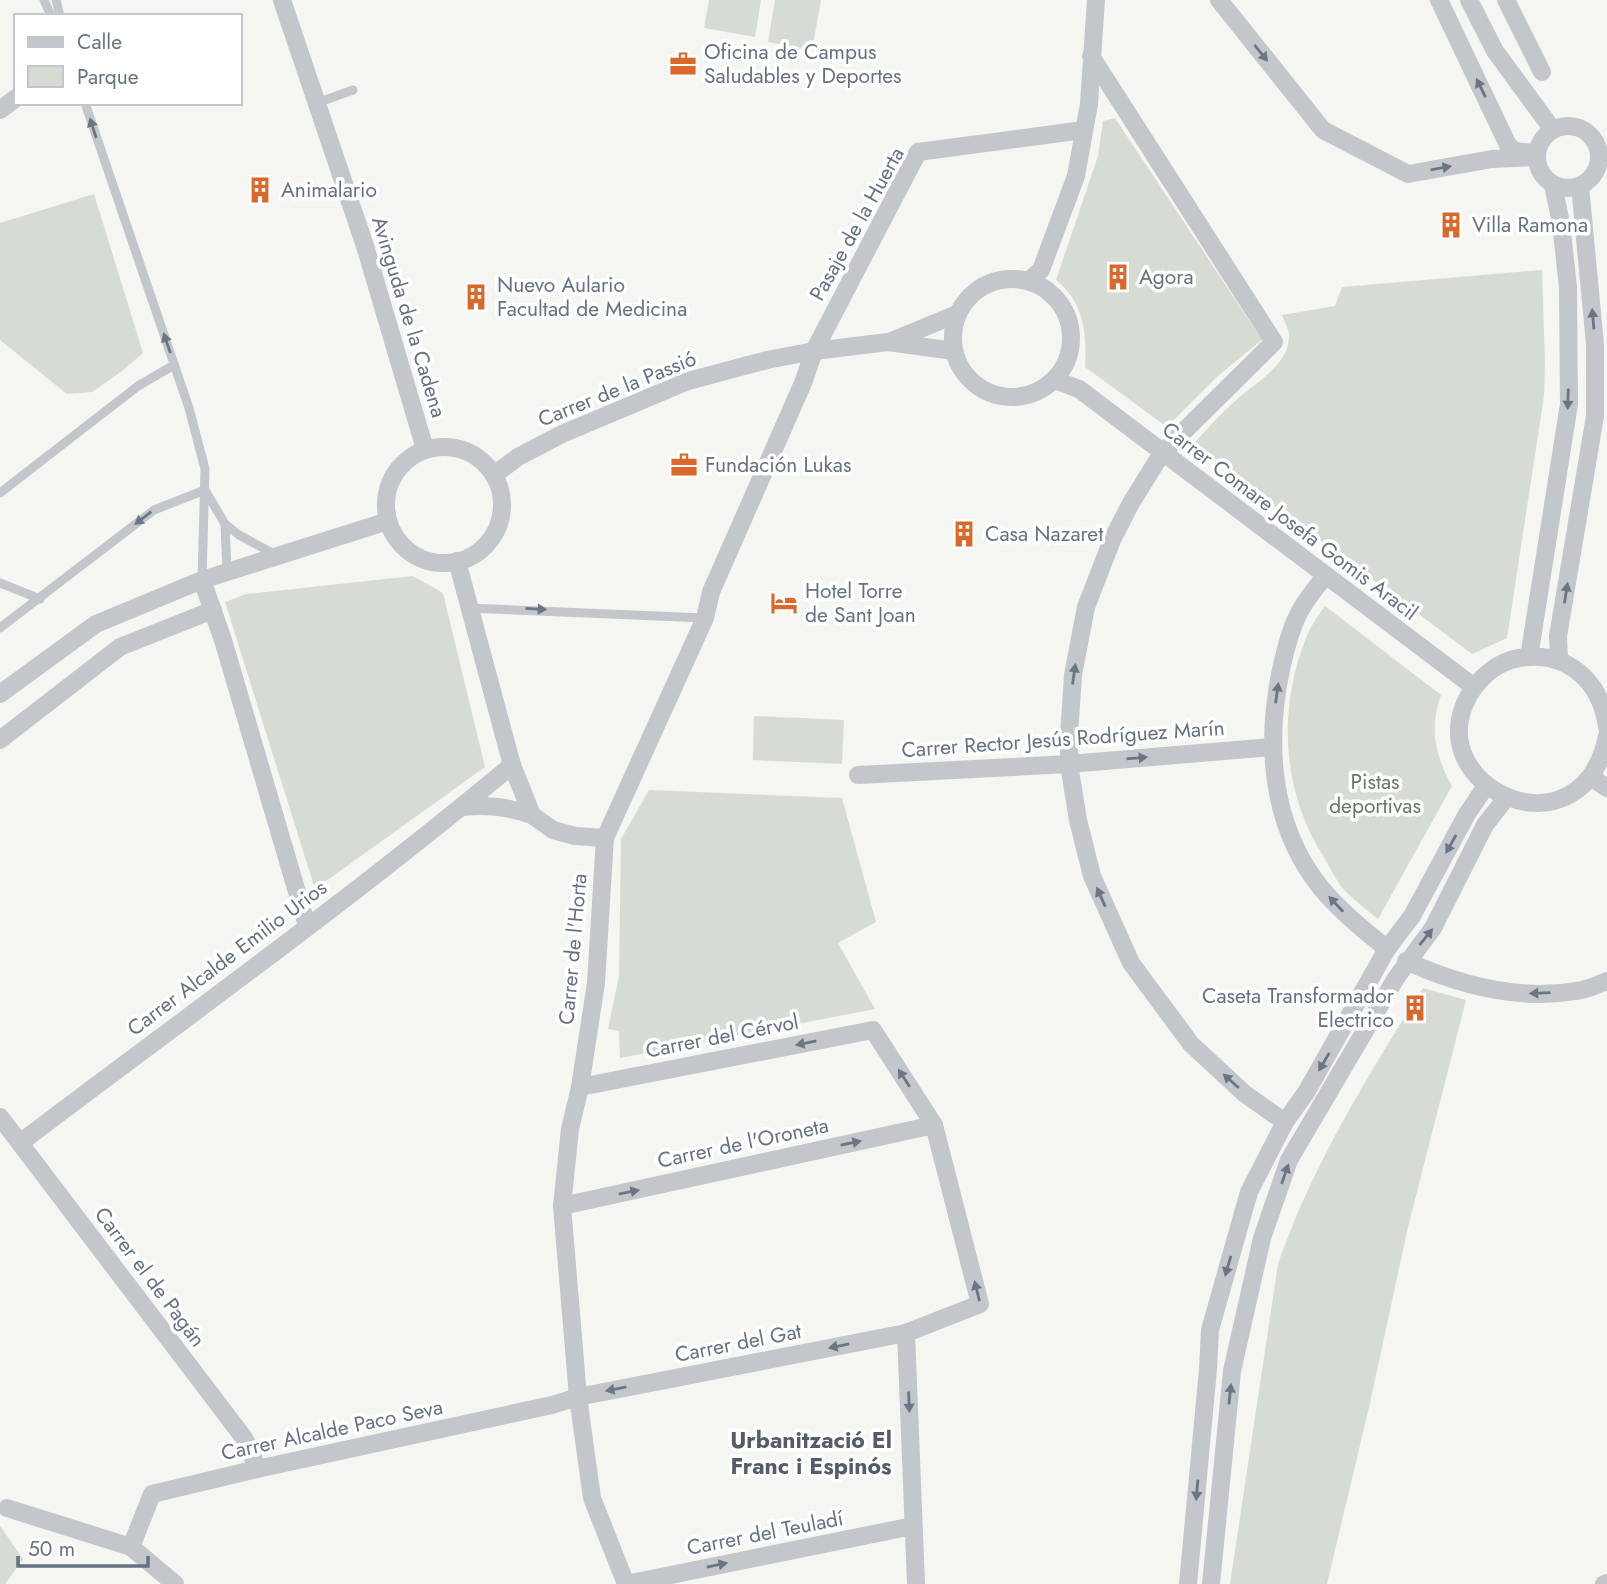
<svg xmlns="http://www.w3.org/2000/svg" width="1607" height="1584" font-family="Jost,sans-serif">
<style>
.green{fill:#d6dcd3}
.lines{fill:none;stroke-linecap:round;stroke-linejoin:round}
.service{stroke:#c3c6ca;stroke-width:9}
.minor{stroke:#c3c6ca;stroke-width:18}
.oneway{fill:#6a7686}
.labels{text-anchor:middle;stroke-width:7;stroke-linejoin:round;paint-order:stroke}
.poi-label{font-size:21px;fill:#657282;stroke:#fff;text-anchor:start}
.street-label{font-size:21px;fill:#657282;stroke:#fff}
.park-label{font-size:21px;fill:#667964;stroke:#fff}
.neighbourhood-label{font-size:23px;font-weight:bold;fill:#535c67;stroke:#fff}
</style>
<rect width="100%" height="100%" fill="#f5f5f2"/>
<g class="green">
<path d="M709,0H761L755,37L704,28Z"/>
<path d="M775,0H821L812,50L768,42Z"/>
<path d="M1115,118L1262,340L1219,375L1167,427L1085,367C1087,334 1084,302 1056,280L1098,156L1103,121Z"/>
<path d="M94,194L143,353L122,371L92,392L67,394L0,340V223Z"/>
<path d="M1542,270L1545,364L1544,396L1507,638L1472,654L1193,445C1206,429 1220,415 1235,401C1254,383 1289,366 1289,336C1289,329 1284,321 1282,315L1335,306L1342,287Z"/>
<path d="M413,576L443,593L485,767L315,889L225,602L246,594Z"/>
<path d="M1325,606L1441,695C1429,728 1435,756 1452,786L1378,919C1367,910 1355,901 1345,891C1337,882 1331,869 1325,859C1282,793 1277,711 1306,638C1310,627 1318,616 1325,606Z"/>
<path d="M754,716L844,720L842,764L753,760Z"/>
<path d="M649,790L842,798L876,922L838,943L875,1009L620,1058L619,1031L608,1029L619,976L621,839Z"/>
<path d="M1423,988L1466,1000L1408,1227L1370,1403L1327,1584H1230L1278,1264C1312,1166 1368,1075 1423,988Z"/>
<path d="M0,1526L23,1559L5,1584H0Z"/>
</g>
<g class="lines">
<g class="service">
<path d="M44,0L51,16"/>
<path d="M56,0L60,16"/>
<path d="M85,103L189,408L205,469L202,580"/>
<path d="M317,103L353,90"/>
<path d="M0,493L138,386L174,365"/>
<path d="M225,524L227,571"/>
<path d="M0,583L40,599"/>
<path d="M468,608L705,618"/>
<path d="M0,628L154,510L205,490L225,524L239,535L276,555"/>
</g>
<g class="minor">
<path d="M282,0L365,246L425,449"/>
<path d="M1219,0L1323,130L1408,174L1492,159L1536,157"/>
<path d="M1439,0L1508,145L1515,151L1533,153"/>
<path d="M1469,0L1495,51L1553,130"/>
<path d="M1506,0L1542,72"/>
<path d="M1091,56L1274,342L1162,453L1131,503L1112,540L1086,607L1073,675L1069,735V764L1078,820L1092,876L1131,963L1191,1044L1245,1094L1285,1122"/>
<path d="M0,110L16,98"/>
<circle cx="1568" cy="157" r="31"/>
<circle cx="1012" cy="338" r="59"/>
<path d="M1028,281L1041,270L1076,176L1089,104L1096,0"/>
<path d="M889,342L957,314"/>
<path d="M1055,380L1079,389L1474,687"/>
<circle cx="444" cy="505" r="58"/>
<path d="M494,475L518,457L562,434L688,381L767,360L814,351L888,342L954,351"/>
<path d="M457,561L512,765L532,815L553,830L575,836L605,838"/>
<path d="M1325,576C1316,588 1304,601 1298,615C1290,631 1286,648 1282,665C1265,741 1270,825 1321,888C1340,911 1364,930 1387,949"/>
<path d="M202,580L223,640L307,926"/>
<path d="M1529,657L1569,404L1568,287L1561,223L1553,185"/>
<path d="M1559,661L1558,636L1595,416V344L1580,186"/>
<path d="M0,694L96,624L202,580L388,521"/>
<path d="M1607,727C1601,681 1567,650 1519,658C1497,662 1480,677 1469,695C1417,788 1582,862 1607,736"/>
<path d="M0,740L120,647L213,610"/>
<path d="M858,775L1069,764L1272,747"/>
<path d="M1591,777L1607,788"/>
<path d="M462,807C488,804 507,807 532,815"/>
<path d="M1406,961C1459,985 1517,1001 1576,991C1586,990 1597,985 1607,981"/>
<path d="M0,1117L244,1438L250,1449L257,1469"/>
<path d="M20,1143C185,1018 354,897 512,765"/>
<path d="M562,1206L934,1125"/>
<path d="M906,1333L916,1584"/>
<path d="M7,1508L131,1547L175,1584"/>
<path d="M131,1547L152,1494L257,1469L552,1405L578,1397L906,1333L980,1304L934,1125L873,1030L580,1087"/>
<path d="M626,1584L592,1498L578,1397L562,1206L570,1129L580,1087L596,983L605,838L705,618L711,592L803,383L814,351L918,152L1084,130"/>
<path d="M626,1584L913,1526"/>
<path d="M1188,1584L1208,1369L1210,1330L1249,1192L1285,1122L1307,1091L1387,949L1412,916L1467,814L1486,786"/>
<path d="M1211,1584L1232,1371L1262,1238L1289,1160L1396,978L1433,928L1485,825L1506,798"/>
<path d="M1604,1584L1607,1583"/>
</g>
</g>
<defs><path id="oneway-solid" d="M-6-.8H1V-3.2L6.5 0L1 3.2V.8H-6Z" transform="scale(1.75)"/></defs>
<g class="oneway">
<use href="#oneway-solid" transform="translate(1261 53) rotate(51)"/>
<use href="#oneway-solid" transform="translate(1481 88) rotate(-116)"/>
<use href="#oneway-solid" transform="translate(93 128) rotate(-108)"/>
<use href="#oneway-solid" transform="translate(1441 168) rotate(-10)"/>
<use href="#oneway-solid" transform="translate(1593 319) rotate(-95)"/>
<use href="#oneway-solid" transform="translate(167 343) rotate(-109)"/>
<use href="#oneway-solid" transform="translate(1568 399) rotate(92)"/>
<use href="#oneway-solid" transform="translate(143 518) rotate(142)"/>
<use href="#oneway-solid" transform="translate(1566 593) rotate(-81)"/>
<use href="#oneway-solid" transform="translate(536 609) rotate(3)"/>
<use href="#oneway-solid" transform="translate(1074 674) rotate(-82)"/>
<use href="#oneway-solid" transform="translate(1277 693) rotate(-82)"/>
<use href="#oneway-solid" transform="translate(1137 758) rotate(-5)"/>
<use href="#oneway-solid" transform="translate(1451 844) rotate(119)"/>
<use href="#oneway-solid" transform="translate(1101 897) rotate(-114)"/>
<use href="#oneway-solid" transform="translate(1336 904) rotate(-133)"/>
<use href="#oneway-solid" transform="translate(1426 937) rotate(-51)"/>
<use href="#oneway-solid" transform="translate(1540 993) rotate(178)"/>
<use href="#oneway-solid" transform="translate(806 1043) rotate(169)"/>
<use href="#oneway-solid" transform="translate(1324 1062) rotate(120)"/>
<use href="#oneway-solid" transform="translate(904 1078) rotate(-123)"/>
<use href="#oneway-solid" transform="translate(1231 1081) rotate(-138)"/>
<use href="#oneway-solid" transform="translate(851 1143) rotate(-12)"/>
<use href="#oneway-solid" transform="translate(1285 1174) rotate(-71)"/>
<use href="#oneway-solid" transform="translate(629 1192) rotate(-12)"/>
<use href="#oneway-solid" transform="translate(1228 1266) rotate(106)"/>
<use href="#oneway-solid" transform="translate(977 1291) rotate(-104)"/>
<use href="#oneway-solid" transform="translate(839 1346) rotate(169)"/>
<use href="#oneway-solid" transform="translate(616 1389) rotate(169)"/>
<use href="#oneway-solid" transform="translate(1230 1394) rotate(-84)"/>
<use href="#oneway-solid" transform="translate(909 1402) rotate(88)"/>
<use href="#oneway-solid" transform="translate(1197 1490) rotate(95)"/>
<use href="#oneway-solid" transform="translate(717 1565) rotate(-11)"/>
</g>
<defs>
<g id="office-bare" transform="scale(2.1)"><path d="M-6-3h4V-5.5h4V-3h4V5H-6ZM-1-4.5V-3h2v-1.5ZM-6 0V1H6V0Z" fill="#dc672b" stroke="#fff" stroke-width="2.5" paint-order="stroke"/></g>
<g id="building-bare" transform="scale(2.1)"><path d="M-4-6H4V6H1V3H-1V6H-4ZM-2.5-4.3h1.7v1.8h-1.7ZM.8-4.3h1.7v1.8H.8ZM-2.5-1h1.7V.8h-1.7ZM.8-1h1.7V.8H.8Z" fill="#dc672b" stroke="#fff" stroke-width="2.5" paint-order="stroke"/></g>
<g id="hotel-bare" transform="scale(2.1)"><path d="M-6-4.5h1.5V1H6V5H4.5V3h-9V5H-6ZM-4 0a1.8 1.8 0 1 1 3.6 0ZM.5 0V-2.5h3Q6-2.5 6 0Z" fill="#dc672b" stroke="#fff" stroke-width="2.5" paint-order="stroke"/></g>
</defs>
<g fill-rule="evenodd">
<use href="#office-bare" x="683" y="64"/>
<use href="#building-bare" x="260" y="190"/>
<use href="#building-bare" x="1451" y="225"/>
<use href="#building-bare" x="1118" y="277"/>
<use href="#building-bare" x="476" y="297"/>
<use href="#office-bare" x="684" y="465"/>
<use href="#building-bare" x="964" y="534"/>
<use href="#hotel-bare" x="784" y="603"/>
<use href="#building-bare" x="1415" y="1008"/>
</g>
<g class="labels">
<g class="poi-label">
<text x="704" y="59">Oficina de Campus<tspan x="704" dy="24">Saludables y Deportes</tspan></text>
<text x="281" y="197">Animalario</text>
<text x="1472" y="232">Villa Ramona</text>
<text x="1139" y="284">Agora</text>
<text x="497" y="292">Nuevo Aulario<tspan x="497" dy="24">Facultad de Medicina</tspan></text>
<text x="705" y="472">Fundación Lukas</text>
<text x="985" y="541">Casa Nazaret</text>
<text x="805" y="598">Hotel Torre<tspan x="805" dy="24">de Sant Joan</tspan></text>
<text x="1394" y="1003" text-anchor="end">Caseta Transformador<tspan x="1394" dy="24">Electrico</tspan></text>
</g>
<g class="street-label">
<text transform="translate(857 224) rotate(-61)" y="7">Pasaje de la Huerta</text>
<text transform="translate(409 317) rotate(73)" y="7">Avinguda de la Cadena</text>
<text transform="translate(617 389) rotate(-22)" y="7">Carrer de la Passió</text>
<text transform="translate(1290 521) rotate(37)" y="7">Carrer Comare Josefa Gomis Aracil</text>
<text transform="translate(1063 739) rotate(-4)" y="7">Carrer Rector Jesús Rodríguez Marín</text>
<text transform="translate(573 949) rotate(-85)" y="7">Carrer de l'Horta</text>
<text transform="translate(227 958) rotate(-37)" y="7">Carrer Alcalde Emilio Urios</text>
<text transform="translate(722 1036) rotate(-11)" y="7">Carrer del Cérvol</text>
<text transform="translate(743 1143) rotate(-12)" y="7">Carrer de l'Oroneta</text>
<text transform="translate(150 1277) rotate(53)" y="7">Carrer el de Pagán</text>
<text transform="translate(738 1343) rotate(-11)" y="7">Carrer del Gat</text>
<text transform="translate(332 1430) rotate(-12)" y="7">Carrer Alcalde Paco Seva</text>
<text transform="translate(765 1533) rotate(-11)" y="7">Carrer del Teuladí</text>
</g>
<g class="park-label">
<text x="1375" y="789">Pistas<tspan x="1375" dy="24">deportivas</tspan></text>
</g>
<g class="neighbourhood-label">
<text x="811" y="1448">Urbanització El<tspan x="811" dy="26">Franc i Espinós</tspan></text>
</g>
</g>
<rect x="14" y="14" width="228" height="91" fill="#ffffff" stroke="#c1c7cd" stroke-width="2"/>
<rect x="28" y="37" width="35" height="10" fill="#c3c6ca" stroke="#c1c7cd" stroke-width="2"/>
<text x="77" y="49" font-size="21" fill="#657282">Calle</text>
<rect x="28" y="66" width="35" height="21" fill="#d6dcd3" stroke="#c1c7cd" stroke-width="2"/>
<text x="77" y="84" font-size="21" fill="#657282">Parque</text>
<path d="M18 1556v10h130v-10" fill="none" stroke="#657282" stroke-width="3.5"/>
<text x="28" y="1556" font-size="21" fill="#657282" stroke="#ffffff" stroke-width="5" paint-order="stroke">50 m</text>
</svg>
